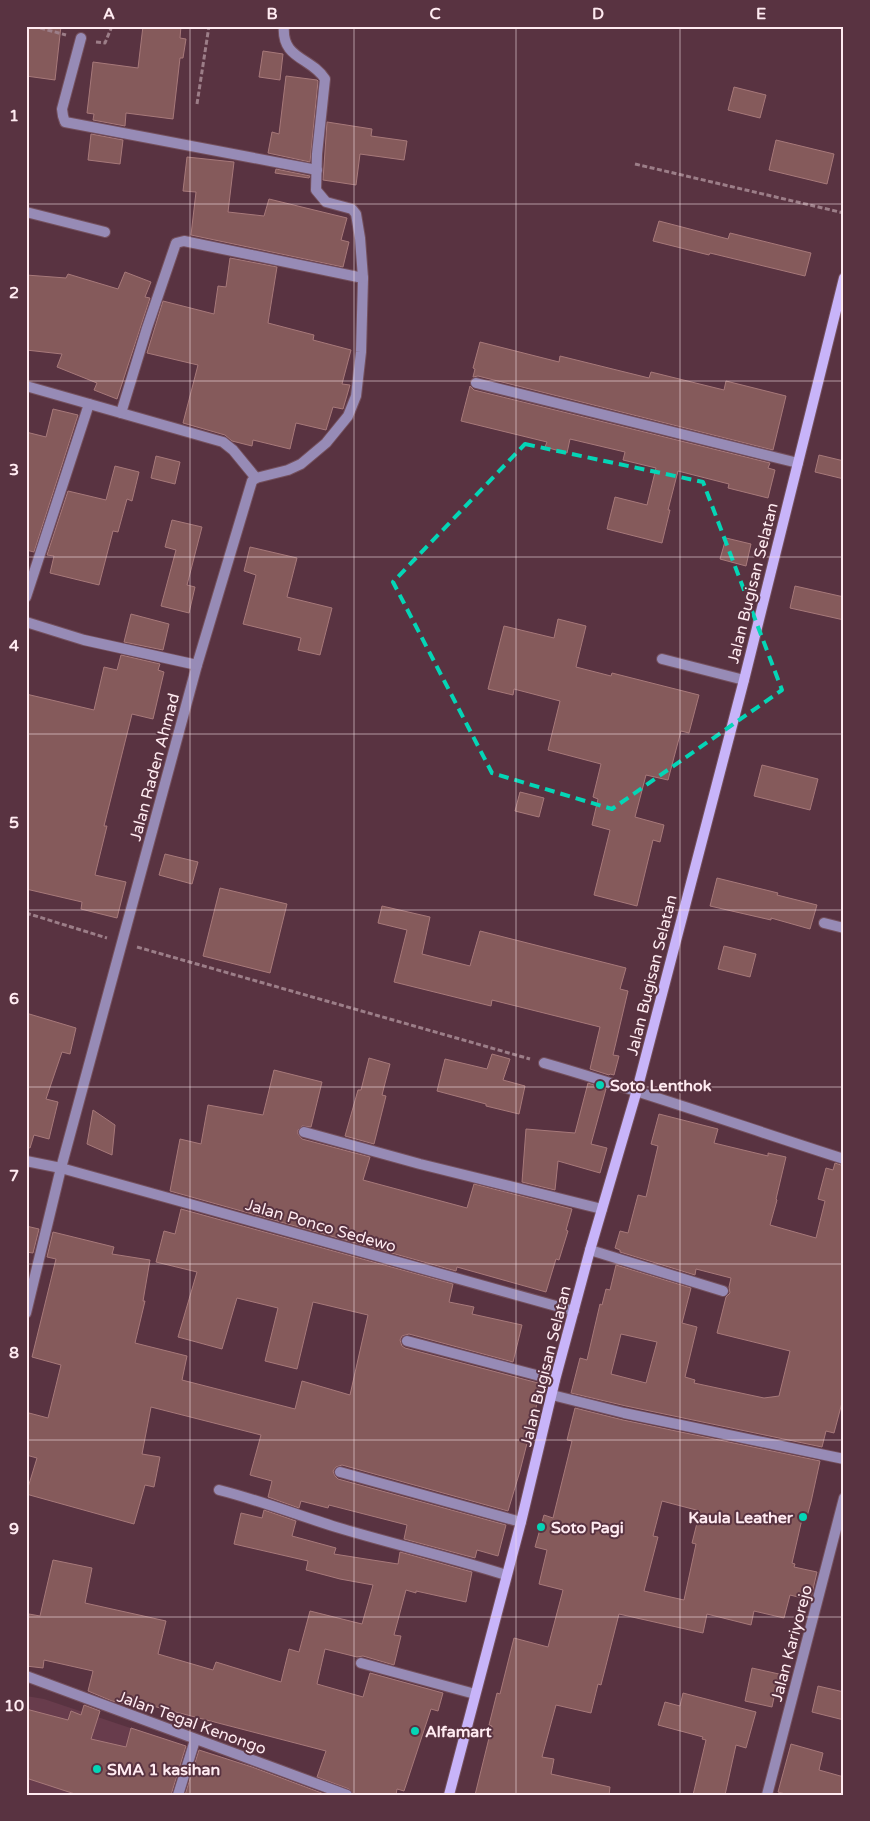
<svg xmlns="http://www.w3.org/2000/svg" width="870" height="1821" font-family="'Varela Round',sans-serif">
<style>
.built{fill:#683c4c}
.building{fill:#855a5b;stroke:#a7797a;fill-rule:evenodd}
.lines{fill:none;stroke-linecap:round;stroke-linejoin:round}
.lane-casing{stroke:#74505d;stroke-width:12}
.street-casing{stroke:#74505d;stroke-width:12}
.secondary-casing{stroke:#74505d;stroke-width:12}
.path{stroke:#9c7e88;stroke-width:3;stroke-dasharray:5 2.5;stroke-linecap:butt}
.lane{stroke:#978bb6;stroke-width:10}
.street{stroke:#978bb6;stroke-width:10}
.secondary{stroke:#c8b4f9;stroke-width:10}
.marked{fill:none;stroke:#04d5b6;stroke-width:4;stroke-dasharray:10 6;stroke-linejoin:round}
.grid{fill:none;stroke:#ffebf1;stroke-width:1;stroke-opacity:0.55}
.poi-dot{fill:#04d5b6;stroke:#593341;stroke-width:2}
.labels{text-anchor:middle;stroke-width:4;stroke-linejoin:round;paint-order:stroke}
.street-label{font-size:16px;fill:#ffebf1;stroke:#593341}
.poi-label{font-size:16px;font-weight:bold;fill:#ffebf1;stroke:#593341;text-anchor:start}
.neatline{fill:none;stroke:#ffebf1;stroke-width:2}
.grid-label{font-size:16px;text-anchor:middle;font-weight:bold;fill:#ffebf1}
</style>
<rect width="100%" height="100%" fill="#593341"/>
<path class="built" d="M26,1696L44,1699L175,1743L160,1795H26Z"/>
<g class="building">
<path d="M26,26H61L55,80L26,76Z"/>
<path d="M143,26H181L180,38L186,39L183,58H180L173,119L126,113L125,126L93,120L94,114L87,113L93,62L138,68Z"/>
<path d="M263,51L283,54L280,80L259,77Z"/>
<path d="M286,76L317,80L318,81L310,162L268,153L272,132L279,134Z"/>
<path d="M734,87L766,95L760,118L728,110Z"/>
<path d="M327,122L372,129L371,136L407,141L404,160L360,154L356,185L323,180Z"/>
<path d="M91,134L123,140L120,164L88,160Z"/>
<path d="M776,140L834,154L827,184L769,170Z"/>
<path d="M187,157L234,162L228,212L264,216L269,199L347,218L341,240L349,242L343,267L191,235L196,192L183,191Z"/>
<path d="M276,169L310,176L309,178L275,173Z"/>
<path d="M659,221L728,239L730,233L811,253L805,276L710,253L709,255L653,241Z"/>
<path d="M230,258L277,267L268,323L314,335L313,340L351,350L342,384L350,385L343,409L333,407L326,430L296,423L290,449L253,440L252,446L232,441L225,435L183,423L198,365L147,353L163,301L214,314L218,286L226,287Z"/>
<path d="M125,272L151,282L145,297L150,298L117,399L94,390L97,383L57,367L62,354L26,350V275L66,278L68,274L118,289Z"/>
<path d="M480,342L559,362L560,356L649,378L651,372L724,390L726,381L786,396L773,450L478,376L473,377L475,369L473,368Z"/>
<path d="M470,386L474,390L770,463L768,468L775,470L768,498L728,488L729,484L678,471L668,510H670L662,543L607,529L615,497L647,505L656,468L623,460L625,452L570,439L567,453L545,447L547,442L461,421Z"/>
<path d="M53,409L78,415L34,552L26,550V432L46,437Z"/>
<path d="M819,455L844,461V479L815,472Z"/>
<path d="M156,456L180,462L175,484L151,478Z"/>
<path d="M115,466L139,472L132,501L127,499L118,532L113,531L99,585L50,573L54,556L47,555L68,491L106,500Z"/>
<path d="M172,520L202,527L187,585L195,587L189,613L161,606L176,550L165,547Z"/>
<path d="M726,538L751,544L746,566L720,559Z"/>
<path d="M250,547L297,558L287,597L332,608L320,655L298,650L301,638L243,624L256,575L244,571Z"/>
<path d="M795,586L844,597V620L790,608Z"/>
<path d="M131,614L169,624L163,650L124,642Z"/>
<path d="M558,619L586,626L576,667L611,676L612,673L699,695L689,733L681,731L668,780L646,775L635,817L664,825L660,842L653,840L637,906L594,895L610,830L592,825L598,799L593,797L601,764L548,750L560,701L514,689L513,695L488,689L504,626L554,638Z"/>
<path d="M121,655L160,664L158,670L164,672L153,719L132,714L104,826H107L95,875L126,882L117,918L81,909L82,902L26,889V694L94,710L104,667L117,670Z"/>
<path d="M762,765L818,779L810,810L754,796Z"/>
<path d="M520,792L544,798L539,817L515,811Z"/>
<path d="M165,854L198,862L192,884L159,875Z"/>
<path d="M717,878L778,893L777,895L817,905L810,929L771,918V920L710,906Z"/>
<path d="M220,888L287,904L270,973L203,956Z"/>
<path d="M382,906L430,917L422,954L470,966L480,931L626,968L620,989L628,991L613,1055L619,1056L614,1075L610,1074L609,1075L590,1069L600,1027L492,1000L491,1006L394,982L407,930L378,923Z"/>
<path d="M724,946L756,954L750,977L718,969Z"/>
<path d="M26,1013L76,1028L70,1054L62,1052L46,1099L58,1102L49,1139L34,1135L30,1148L26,1147Z"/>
<path d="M492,1054L510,1059L503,1080L525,1086L519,1114L486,1106V1104L437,1091L445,1059L487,1069Z"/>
<path d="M369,1058L390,1064L382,1095L386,1096L374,1144L345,1136L358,1090H361Z"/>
<path d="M274,1070L322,1082L311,1127L302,1126L298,1130V1134L302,1139L370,1157L363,1180L467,1208L474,1184L572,1209L566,1230L568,1231L559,1260L556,1259L546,1292L457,1267L456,1271L170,1191L180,1139L201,1144L208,1105L263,1115Z"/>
<path d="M588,1083L606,1089L591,1144L607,1148L600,1173L558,1161L555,1190L522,1182L526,1129L575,1133Z"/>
<path d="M93,1110L115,1125L112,1155L87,1144Z"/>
<path d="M659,1114L718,1129L714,1143L768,1156V1153L786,1157L776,1199L777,1200L770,1225L816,1238L825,1201L818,1199L826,1168L833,1170L835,1163L844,1166V1395L834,1433L826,1431L822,1447L626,1406L571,1393L580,1358L587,1360L600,1304L602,1305L606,1289L610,1290L616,1265L691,1288L682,1323L697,1327L685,1377L695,1380L694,1383L764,1398L779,1396L790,1351L717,1333L726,1297L730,1293L729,1287L731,1278L696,1269L695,1275L620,1252V1250L615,1248L620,1231L628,1233L638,1195L646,1197L658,1146L651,1144ZM621,1334L657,1342L646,1383L611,1374Z"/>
<path d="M181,1209L453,1284L449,1302L474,1307L472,1314L522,1325L513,1362L409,1334L402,1336L400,1340L402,1346L405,1348L542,1384L520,1471L508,1511L342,1465L336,1467L333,1471L335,1476L338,1479L506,1525L498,1556L477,1550L475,1558L404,1539L407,1525L329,1505L328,1508L301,1501L299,1508L268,1497L272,1481L250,1475L261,1435L151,1407L142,1454L160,1457L154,1487L145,1485L134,1524L26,1494L37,1458L26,1455V1426L29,1413L48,1418L61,1365L32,1357L56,1259L47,1257L53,1232L114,1247L112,1254L150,1260L143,1301H145L135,1343L187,1356L182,1380L295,1409L302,1381L350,1395L368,1315L313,1302L297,1369L265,1361L278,1308L237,1298L222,1349L178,1337L197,1272L156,1262L164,1231L175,1234Z"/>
<path d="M26,1226L39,1229L33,1253L26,1252Z"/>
<path d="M575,1408L623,1420L820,1461L811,1502L806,1520L802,1519L792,1563L795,1564L794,1567L817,1572L811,1598L810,1600L790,1595L784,1618L754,1611L751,1625L707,1614L703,1633L619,1614L601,1685L598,1684L591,1713L556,1705L542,1757L554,1759L551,1774L610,1787L609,1795H475L492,1726L489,1725L497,1693L500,1694L514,1638L548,1647L563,1590L539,1584L547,1550L535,1547L544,1515L553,1518L572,1441L567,1440ZM662,1501L700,1511L692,1543L696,1544L684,1600L644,1591L658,1537L653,1536Z"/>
<path d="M264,1510L296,1521L292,1536L336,1548L334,1554L398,1564L400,1552L472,1572L466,1602L416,1591V1593L406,1590L394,1635L401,1636L394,1665L363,1656L357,1657L325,1649L317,1684L363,1697L370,1673L443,1693L438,1711L431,1709L404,1791L397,1789L396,1795H354L349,1789L317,1777L326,1751L145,1704L144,1708L112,1701L88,1691L93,1671L44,1660L43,1668L26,1666V1633L29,1614L40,1616L53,1560L92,1568L85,1603L166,1621L158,1654L213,1670L216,1662L281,1682L289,1649L299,1652L310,1611L362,1624L373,1585L340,1579L306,1570L308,1561L234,1544L241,1513L262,1518Z"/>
<path d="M752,1668L779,1674L772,1707L745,1701Z"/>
<path d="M818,1686L844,1692V1720L812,1712Z"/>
<path d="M683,1693L756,1712L746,1748L736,1745L725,1795H693L706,1740L702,1739L703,1737L658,1725L665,1702L680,1706Z"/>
<path d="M84,1705L100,1711L91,1739L126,1747L131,1728L186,1746L171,1795H78L26,1778V1709L68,1720L71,1711L81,1715Z"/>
<path d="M791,1744L823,1753L819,1770L844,1777V1795H789L778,1792Z"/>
<path d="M199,1750L252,1767L327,1795H185Z"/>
</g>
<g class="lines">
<g class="lane-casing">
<g id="lane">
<path d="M81,38L62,109L63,116L65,122L317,170"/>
<path d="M26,212L105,232"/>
<path d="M256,478L288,470L301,464L326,443L348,416L356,396L361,352L363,278L360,238L356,214L352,209L326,202L316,190L317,154L325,79C311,57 281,59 284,26"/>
<path d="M26,597L89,404"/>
<path d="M662,659L744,680"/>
<path d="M824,923L844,928"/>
</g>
</g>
<g class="street-casing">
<g id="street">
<path d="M476,383L798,463"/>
<path d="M26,386L223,442L233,450L256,478L252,481L197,665L61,1168L26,1313"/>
<path d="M121,413L147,328L176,243L184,241L363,278"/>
<path d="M26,622L84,640L197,665"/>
<path d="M544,1063C645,1092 744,1127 844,1159"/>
<path d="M304,1132L420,1164L602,1209"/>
<path d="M26,1161L61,1168L574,1311"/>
<path d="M590,1250L723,1291"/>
<path d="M407,1341L555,1380"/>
<path d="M552,1395L624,1413L844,1459"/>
<path d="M340,1472L521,1522"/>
<path d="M219,1490C259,1500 297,1515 336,1527C392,1544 450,1557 506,1575"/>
<path d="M361,1663L475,1694"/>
<path d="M26,1676L347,1795"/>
<path d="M178,1795L195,1740"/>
<path d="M767,1795L844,1498"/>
</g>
</g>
<g class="secondary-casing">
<path id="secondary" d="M449,1795L521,1522L555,1380L590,1250L637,1090L744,680L844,278"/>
</g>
<g class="path">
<path d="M33,26L66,35"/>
<path d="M96,42L105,43L112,26"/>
<path d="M197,104L209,26"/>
<path d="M635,164L844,213"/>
<path d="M26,913L107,938"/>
<path d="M137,947L530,1059"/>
</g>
<use href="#lane" class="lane"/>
<use href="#street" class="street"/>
<use href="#secondary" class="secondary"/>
</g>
<path class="marked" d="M525,444L703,482L782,690L612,809L492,773L393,582Z"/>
<path class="grid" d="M190,26V1795M354,26V1795M516,26V1795M680,26V1795M26,204H844M26,381H844M26,557H844M26,734H844M26,910H844M26,1087H844M26,1264H844M26,1440H844M26,1617H844"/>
<g class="poi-dot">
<circle cx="600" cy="1085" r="5"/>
<circle cx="803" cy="1517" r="5"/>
<circle cx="541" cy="1527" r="5"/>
<circle cx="415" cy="1731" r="5"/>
<circle cx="97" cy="1769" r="5"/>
</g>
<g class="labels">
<g class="street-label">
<text transform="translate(752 583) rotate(-76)" y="6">Jalan Bugisan Selatan</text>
<text transform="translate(154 767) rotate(-75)" y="6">Jalan Raden Ahmad</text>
<text transform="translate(651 975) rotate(-76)" y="6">Jalan Bugisan Selatan</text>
<text transform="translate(321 1225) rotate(16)" y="6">Jalan Ponco Sedewo</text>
<text transform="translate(545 1366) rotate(-76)" y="6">Jalan Bugisan Selatan</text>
<text transform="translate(791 1643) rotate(-75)" y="6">Jalan Kariyorejo</text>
<text transform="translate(192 1722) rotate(20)" y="6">Jalan Tegal Kenongo</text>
</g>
<g class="poi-label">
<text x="610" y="1091">Soto Lenthok</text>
<text x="793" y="1523" text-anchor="end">Kaula Leather</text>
<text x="551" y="1533">Soto Pagi</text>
<text x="425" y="1737">Alfamart</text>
<text x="107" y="1775">SMA 1 kasihan</text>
</g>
</g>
<rect width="870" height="1821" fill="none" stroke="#593341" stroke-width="55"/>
<rect x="28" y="28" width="814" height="1766" class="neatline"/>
<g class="grid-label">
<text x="109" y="19">A</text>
<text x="272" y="19">B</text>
<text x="435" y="19">C</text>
<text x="598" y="19">D</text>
<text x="761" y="19">E</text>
<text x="14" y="121">1</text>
<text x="14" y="298">2</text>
<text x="14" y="475">3</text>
<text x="14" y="651">4</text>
<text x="14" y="828">5</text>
<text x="14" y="1004">6</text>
<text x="14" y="1181">7</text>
<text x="14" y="1358">8</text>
<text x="14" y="1534">9</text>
<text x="14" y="1711">10</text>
</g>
</svg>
